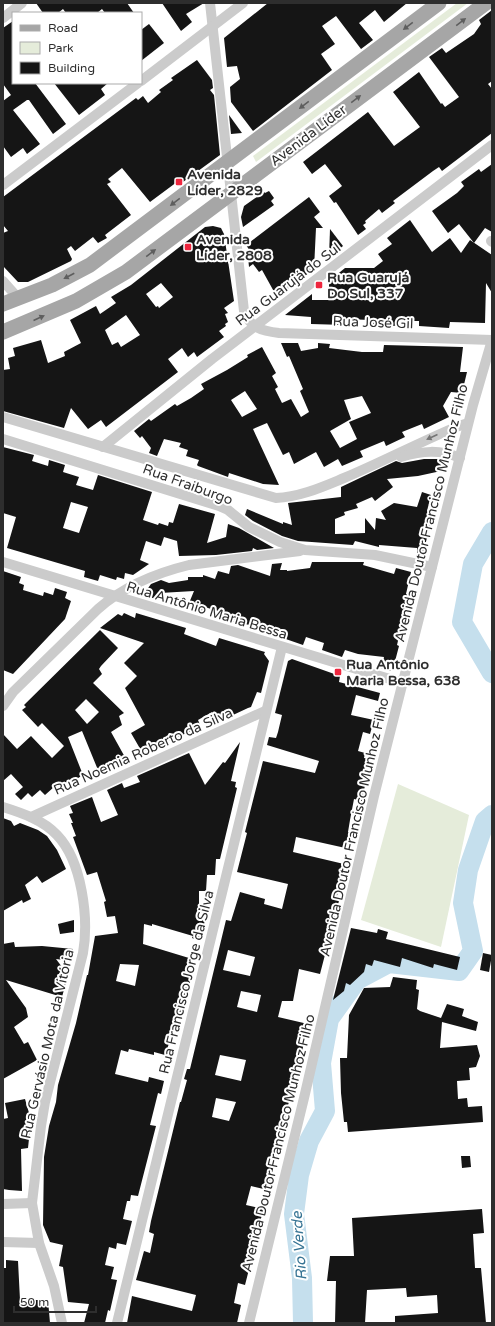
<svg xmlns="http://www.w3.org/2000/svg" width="495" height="1326" font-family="'Varela Round',sans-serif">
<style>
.green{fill:#e5ecda}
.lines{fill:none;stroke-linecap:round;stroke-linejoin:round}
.river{stroke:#c5dfed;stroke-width:20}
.building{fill:#151515;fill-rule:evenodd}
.street{stroke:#cbcbcb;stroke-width:10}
.primary{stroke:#a6a6a6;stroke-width:15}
.oneway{fill:#5e5e5e}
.oneway2{fill:#757575}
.poi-dot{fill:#ee263e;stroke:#fff;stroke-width:1.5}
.labels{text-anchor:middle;stroke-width:4;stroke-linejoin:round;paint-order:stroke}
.street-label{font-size:14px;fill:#2e2e2e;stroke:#fff}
.poi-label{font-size:14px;font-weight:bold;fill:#2e2e2e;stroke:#fff;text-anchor:start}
.water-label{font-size:15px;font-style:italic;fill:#377494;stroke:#fff}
</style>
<rect width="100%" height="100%" fill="#fff"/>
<g class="green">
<path d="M457,3H468L256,162L253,156Z"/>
<path d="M398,784L469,815L441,947L361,920Z"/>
</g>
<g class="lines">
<g class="river">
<path d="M492,532L473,564L462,622L492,673"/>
<path d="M303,1323L302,1278L294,1214L299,1175L309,1141L325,1111L321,1063L329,1019L357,980L389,963L459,971L473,951L463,903L468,870L485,821L492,815"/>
</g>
</g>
<g class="building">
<path d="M36,3H127L134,13H105L102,9L97,13H66L63,9L58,13H43Z"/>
<path d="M162,3H204L186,14L192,22L181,31Z"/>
<path d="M268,3H407L384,22L375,10L359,23L373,40L361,49L336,16L322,26L335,44L321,54L332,70L253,131L231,102L230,87L240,79L237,66L227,67L224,38Z"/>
<path d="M492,10V81L488,84L492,89V133L442,171L439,167L433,171L393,201L395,203L382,213L379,209L365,221L366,223L363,225L366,229L358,235L336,202L334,203L329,196L342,186L325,164L312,174L303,162L368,112L394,146L420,127L393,92L419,72L441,104L442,103L445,107L459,97L429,57L442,48L446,53L474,34L481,24L479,20Z"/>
<path d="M13,21V83H35L66,124L53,134L29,100H27L13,110L40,144L27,154L23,148L11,157L3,146V101L11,95L3,84V28Z"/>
<path d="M149,24L164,43L141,61V30Z"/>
<path d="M197,60L212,80L213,88L210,90L214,95L220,155L183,182L181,179L150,202L122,168L108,179L111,182L107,184L131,215L105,235L107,238L98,243L93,237L75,251L71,246L67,249L72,259L71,261L28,282H18L3,266V233L8,231L3,225V197L136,98L138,100L143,96L148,103L161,92L159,90L173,80L171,78Z"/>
<path d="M54,83H108L101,89L105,95L79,115Z"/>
<path d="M229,115L242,133L231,134Z"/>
<path d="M492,164V232L485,228L474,243L459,224L448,233L432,211L457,193L464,186L461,182L479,169L481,172Z"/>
<path d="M269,191L274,198L271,201L274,205L243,227L241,217L244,206L264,192L265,193Z"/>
<path d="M309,197L320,212L314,217L323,228H316L314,269L277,297L262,270L259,272L253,264L249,267L248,257L252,254L246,245Z"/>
<path d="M410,220L432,252L450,238L461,253L470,240L492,255V293L486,283L485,323L450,322L449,328L419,326V321H403V326L370,325V320L345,319V325L311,324V317L285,315L312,294V300H329V281L345,268H374L383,261L378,254L392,244L387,238Z"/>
<path d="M213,226L221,228L224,234L234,301L224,308L228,313L225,314L228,322L225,324L226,326L219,331L224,337L197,357L194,352L188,357L182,348L168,359L178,372L106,427L101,420L88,429L71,408L64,428L3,411V370L10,369L8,358L15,356L13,348L41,340L48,363L65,356L64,352L81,343L70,320L96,306L100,314L116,303L111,297L131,285L205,227ZM161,283L173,297L159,308L158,306L156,307L146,294ZM126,315L140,335L121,347L118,342L112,345L105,330Z"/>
<path d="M330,229L343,246L329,257Z"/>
<path d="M281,343H298L301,351L318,348V343L330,344L329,348L362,352H383L384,345L463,347L460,372H467L462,393L451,392L443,406L449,417L424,429L422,424L402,432L405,437L386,446L384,441L360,451L363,457L342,466L338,459L324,467L316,452L294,464L289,452L283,455L267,423L253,429L279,485L263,484L229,473L228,477L198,466L197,465L199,460L186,456L188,450L179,447L181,443L164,439L157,456L149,453L151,448L142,436L140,438L134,431L149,419L151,421L175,404L177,406L191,398L204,389L201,384L227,370L248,357L247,355L262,347L276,373L272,376L278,387L275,389L282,403L291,399L301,417L309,412L300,391L303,389L289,356L287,357ZM245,391L257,409L242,417L231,400ZM362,396L371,413L349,422L357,439L340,448L330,431L351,419L344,400Z"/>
<path d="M3,447L34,455L32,461L48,466L49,460L65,465L63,472L79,477L76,485L93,490L98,475L152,492L143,520L158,525L159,523L168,526L169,522L173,523L179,504L215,514L207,543L226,537L228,524L239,528L274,548L257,550L253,548L252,551L216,555L179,556L177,541L164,537L161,546L146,541L140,560L149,564L133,575L125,573L124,579L117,577L116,580L100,575L98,581L84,577L85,571L7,548L16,517L3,513ZM71,502L88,507L79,533L63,528Z"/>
<path d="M424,459H440L442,463L441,471L418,476L387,479L393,487L375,501L372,497L356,504L358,508L344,512L345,515L335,519V534L365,533V518L375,530L376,518L386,520L381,511L394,503L417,507L422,492L431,495L427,511L433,513L422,558L417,557V548L379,545V547L355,541L353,545L298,541L282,536L253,521L245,515L247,509L283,524V522L292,525L288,503L341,497V487L362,477L396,461L402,463Z"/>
<path d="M312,562H364L363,565L394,574L396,568L411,572L406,594L411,595L403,628H401L397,645L399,646L393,669L389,671L381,668L384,657L358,654L345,650L342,657L322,650L324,643L306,637L303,645L280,637L282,632L263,626L262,631L249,627L250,625L233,622L235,617L205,607L202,613L187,608L194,591L160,593L156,599L143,595L151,584L161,580L169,583L188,580V577H203V575L215,579L218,571L229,574L231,566L238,565L270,576L272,564L282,563L280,570H287V571L310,568Z"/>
<path d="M3,571L21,577L19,583L24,585L23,590L43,596L44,592L53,595L55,588L67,592L65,598L71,601L65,619L13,674L3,670Z"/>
<path d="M124,613L135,618L136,613L186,628L184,634L216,646L219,638L265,652L264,654L269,661L261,693L257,692L251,707L248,708L233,715L231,712L216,719L212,712L198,720L201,727L142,752L131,733L145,725L125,688L137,676L124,663L144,643L100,628L118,614L122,616Z"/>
<path d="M100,630L118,648L101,666L99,669L102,674L93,683L124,713L119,716L122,725L111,732L126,759L98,770L82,731L68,737L83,775L57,791L54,787L45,795L40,790L32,797L28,793L21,800L15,794L23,787L11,774L3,781V734L17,749L31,736L52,758L64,746L42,723L38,727L22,710L26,707L24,705ZM86,699L99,712L87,724L75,710Z"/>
<path d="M292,659L340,676L339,682L380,693L378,701L356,695L351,715L374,720L370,734L363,732L358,751L365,753L364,758L370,759L362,801L354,799L350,820L348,832L354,833L350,849L296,837L293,852L344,864L337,896L340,897L320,974L299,969L293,1001H282L278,1017L308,1024L293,1093H291L268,1190L251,1186L246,1205L264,1209L255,1237L257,1238L245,1285L238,1283L234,1303L241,1305L237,1323H127L132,1296L192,1311L196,1295L136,1280L144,1251L150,1253L154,1234L149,1232L151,1221L180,1102H181L187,1080L184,1079L187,1069H190L226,920L231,921L240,892L265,899L264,904L282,909L288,884L237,872L247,833L245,832L263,761L315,773L319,761L267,745L269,737L276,738L278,732L282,715L275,713L288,661ZM228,950L255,957L250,976L223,970ZM241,991L261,995L257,1012L237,1007ZM220,1055L246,1060L241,1081L215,1075ZM216,1098L236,1102L229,1121L212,1117Z"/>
<path d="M240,742L231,781L236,782L235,787L237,788L220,859H216L215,875H207L206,891H199V905L208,908L200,941L192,938L193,936L152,924V926L144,924L143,944L189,958L184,976L191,978L179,1030L174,1029L165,1055L154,1052V1055L129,1049L128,1052L121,1050L115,1074L148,1082L149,1077L164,1081L161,1094L158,1093L150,1125L156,1126L138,1196L131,1195L130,1201H127L123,1219L132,1221L126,1245L117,1243L116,1249L109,1247L105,1265L114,1267L111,1279L117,1280L110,1311L108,1310L105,1323H84L89,1304L68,1302L63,1267L59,1266L63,1245L50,1242L43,1225L44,1157L49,1126L56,1102L58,1085L76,1023L87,975H88L95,936L118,933L115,916L107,917L104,902L106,901L97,872L87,875L73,837L76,836L71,823H73L69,814L73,813L70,806L92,797L101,822L118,815L107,790L122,783L124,788L140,782L137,776L189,753L205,785L223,762L225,763ZM120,964L139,965L135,986L116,981Z"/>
<path d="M3,818L11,821L14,826L20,823L38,830L47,836L57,850L66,869L42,883L37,876L25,885L31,899L23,903L22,900L3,911Z"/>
<path d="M74,920V932L60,934L58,924Z"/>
<path d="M351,928L377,933L378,929L388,932L386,939L460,957L457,970L434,964L433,968L402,958L400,967L374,960L372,966L366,964L364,972L350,985L346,983L344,991L333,1000Z"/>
<path d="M14,942L15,947L42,946L73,949L71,961L56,959L68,975L62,997L6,980L26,1008L28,1017L14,1027L24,1044L28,1042L37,1060L3,1079V944Z"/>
<path d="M483,953L492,955L489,972L480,970Z"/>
<path d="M393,977L417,980L416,989L419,990L417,1009L420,1011L441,1018L447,1004L464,1009L462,1016L478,1022L476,1031L442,1022L440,1048L477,1045L480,1056L476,1067L469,1068L470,1080L457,1081L458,1099L467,1098L468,1107L482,1106L483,1122L348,1132L347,1122H344L341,1093L340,1058H347L349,1015L364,988L390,987Z"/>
<path d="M25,1099L31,1120L28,1148L21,1149L22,1191L9,1190L3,1189V1119L8,1118L5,1103Z"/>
<path d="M461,1156H470L471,1167L462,1168Z"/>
<path d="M482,1209L484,1233L473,1234L475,1268H481L486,1323H395V1316L438,1313L437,1295L407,1297L406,1288L367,1290L365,1323H335L336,1281H327L330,1256H354L352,1218Z"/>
<path d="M6,1260L18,1261L20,1300H48L50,1323H3V1268H6Z"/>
</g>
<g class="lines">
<g class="street">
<path d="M210,3L244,311C250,328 262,331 279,333L492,340"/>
<path d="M3,18L22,3"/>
<path d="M141,81L243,3"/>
<path d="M3,185L138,83"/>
<path d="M491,241L492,242"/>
<path d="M3,281L19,299"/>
<path d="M3,417L276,498C300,497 322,487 344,478C382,462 418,443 456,427L468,423"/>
<path d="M3,439L219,506L228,510L249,527L280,542L305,550L375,555L432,567"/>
<path d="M103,447L212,359L492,145"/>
<path d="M401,457C422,451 440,449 460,458"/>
<path d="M3,562L403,683"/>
<path d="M3,706L13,692L98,609C124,586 156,573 189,565L300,551"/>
<path d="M3,807C22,813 43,820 57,835C82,861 89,918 83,953L45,1102L41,1126L32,1203L39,1243L54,1286L62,1323"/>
<path d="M31,817L265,711"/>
<path d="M3,1204L32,1203"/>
<path d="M3,1242L39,1243"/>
<path d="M117,1323L282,647"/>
<path d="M249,1323L304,1098L374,796L473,405L492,340"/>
</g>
<g class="primary">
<path d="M3,304L52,285L90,265L439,3"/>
<path d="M3,332L76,301L126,272L486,3"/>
</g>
</g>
<defs><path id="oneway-solid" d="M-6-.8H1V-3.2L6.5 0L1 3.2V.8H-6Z"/></defs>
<g class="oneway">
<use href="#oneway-solid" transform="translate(461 22) rotate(-37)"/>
<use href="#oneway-solid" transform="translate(408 26) rotate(143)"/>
<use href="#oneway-solid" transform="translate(356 99) rotate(-37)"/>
<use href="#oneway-solid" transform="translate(304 105) rotate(143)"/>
<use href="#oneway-solid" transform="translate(175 202) rotate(143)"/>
<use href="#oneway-solid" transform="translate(151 253) rotate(-37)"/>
<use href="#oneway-solid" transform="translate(69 276) rotate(152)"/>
<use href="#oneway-solid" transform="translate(39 318) rotate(-24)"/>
</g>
<use class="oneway2" href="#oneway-solid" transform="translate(432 437) rotate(156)"/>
<g class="poi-dot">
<rect x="175" y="178" width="8" height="8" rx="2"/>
<rect x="184" y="243" width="8" height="8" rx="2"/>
<rect x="315" y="281" width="8" height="8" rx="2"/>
<rect x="334" y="668" width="8" height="8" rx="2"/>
</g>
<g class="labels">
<g class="street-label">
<text transform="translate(308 135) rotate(-37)" y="5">Avenida Líder</text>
<text transform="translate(288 284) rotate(-37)" y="5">Rua Guarujá do Sul</text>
<text transform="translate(373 322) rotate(2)" y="5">Rua José Gil</text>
<text transform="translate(188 484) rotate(20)" y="5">Rua Fraiburgo</text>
<text transform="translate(431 513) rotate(-76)" y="5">Avenida Doutor Francisco Munhoz Filho</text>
<text transform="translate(207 610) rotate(17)" y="5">Rua Antônio Maria Bessa</text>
<text transform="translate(143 751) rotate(-24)" y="5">Rua Noemia Roberto da Silva</text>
<text transform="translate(354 827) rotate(-77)" y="5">Avenida Doutor Francisco Munhoz Filho</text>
<text transform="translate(186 982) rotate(-76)" y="5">Rua Francisco Jorge da Silva</text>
<text transform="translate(47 1044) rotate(-77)" y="5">Rua Gervásio Mota da Vitória</text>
<text transform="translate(278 1143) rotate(-76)" y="5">Avenida Doutor Francisco Munhoz Filho</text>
</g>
<g class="poi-label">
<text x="187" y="179">Avenida<tspan x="187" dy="16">Líder, 2829</tspan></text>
<text x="196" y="244">Avenida<tspan x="196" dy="16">Líder, 2808</tspan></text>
<text x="327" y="282">Rua Guarujá<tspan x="327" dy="16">Do Sul, 337</tspan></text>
<text x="346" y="669">Rua Antônio<tspan x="346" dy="16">Maria Bessa, 638</tspan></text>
</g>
<g class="water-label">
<text transform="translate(299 1246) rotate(-94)" y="5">Rio Verde</text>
</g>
</g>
<rect width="495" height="1326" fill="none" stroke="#2e2e2e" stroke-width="8"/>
<rect x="12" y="12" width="130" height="72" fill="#ffffff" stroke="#ababab"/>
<rect x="20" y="25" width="20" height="6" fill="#a6a6a6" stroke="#ababab"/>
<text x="48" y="32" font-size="12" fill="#2e2e2e">Road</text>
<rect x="20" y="42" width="20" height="12" fill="#e5ecda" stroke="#ababab"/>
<text x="48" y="52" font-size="12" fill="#2e2e2e">Park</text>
<rect x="20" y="62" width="20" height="12" fill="#151515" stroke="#ababab"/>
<text x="48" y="72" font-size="12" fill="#2e2e2e">Building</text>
<path d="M14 1306v6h82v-6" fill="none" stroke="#2e2e2e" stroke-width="2"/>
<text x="20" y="1306" font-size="12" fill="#2e2e2e" stroke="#ffffff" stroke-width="3" paint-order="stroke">50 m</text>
</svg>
